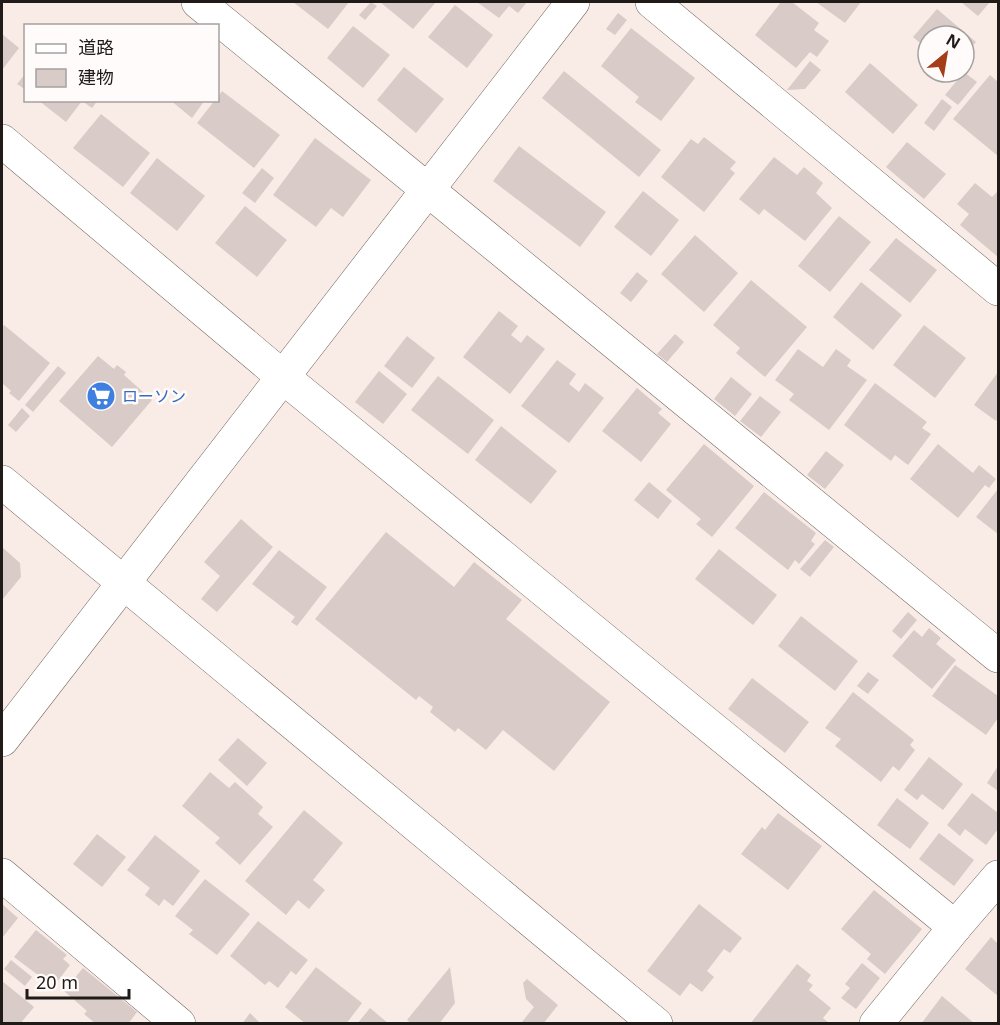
<svg xmlns="http://www.w3.org/2000/svg" width="1000" height="1025" font-family="'Noto Sans','Noto Sans JP',sans-serif">
<style>
.building{fill:#d9cbc7}
.lines{fill:none;stroke-linecap:round;stroke-linejoin:round}
.minor-casing{stroke:#726762;stroke-width:34}
.tertiary-casing{stroke:#726762;stroke-width:34}
.minor{stroke:#fff;stroke-width:33}
.tertiary{stroke:#fff;stroke-width:33}
.labels{text-anchor:middle;stroke-width:5;stroke-linejoin:round;paint-order:stroke}
.shop-label{font-size:16px;fill:#366cbe;stroke:#fefbfa;text-anchor:start}
</style>
<rect width="100%" height="100%" fill="#f9ece6"/>
<g class="building">
<path d="M293,2H349L328,29Z"/>
<path d="M371,2L377,6L365,20L359,15Z"/>
<path d="M380,2H436L413,29Z"/>
<path d="M477,2H527L518,13L509,6L499,18Z"/>
<path d="M781,2H792L819,23L814,30L829,41L817,57L810,52L796,68L755,35Z"/>
<path d="M816,2H861L845,23Z"/>
<path d="M961,2H990L978,16Z"/>
<path d="M455,5L493,35L467,68L428,37Z"/>
<path d="M937,9L976,42L964,56V36H928V50L913,37Z"/>
<path d="M618,13L627,20L615,35L606,29Z"/>
<path d="M353,26L390,55L363,88L327,58Z"/>
<path d="M631,28L695,78L661,121L635,102L639,97L601,66Z"/>
<path d="M2,34L19,48L2,70Z"/>
<path d="M810,61L821,70L805,89L787,90Z"/>
<path d="M870,63L918,105L893,134L845,92Z"/>
<path d="M404,67L444,99L416,133L377,100Z"/>
<path d="M564,71L661,150L639,177L542,98Z"/>
<path d="M964,72L977,82L958,105L945,95Z"/>
<path d="M26,73V90L17,84Z"/>
<path d="M990,75L998,82V156L953,119Z"/>
<path d="M222,91L280,135L254,168L197,123L215,100H218V97Z"/>
<path d="M942,99L952,107L934,131L924,123Z"/>
<path d="M38,100H98L92,108L82,101L66,122Z"/>
<path d="M170,100H205L192,118Z"/>
<path d="M101,114L150,153L123,187L73,148Z"/>
<path d="M704,137L736,162L730,169L735,173L704,212L661,177L691,139L698,144Z"/>
<path d="M315,138L371,180L343,217L331,208L316,227L273,195Z"/>
<path d="M907,142L946,174L924,199L886,167Z"/>
<path d="M519,146L606,212L580,247L493,181Z"/>
<path d="M774,157L797,175L804,167L823,183L816,193L832,208L805,241L764,209L759,215L739,199Z"/>
<path d="M157,158L205,196L177,231L130,193Z"/>
<path d="M262,168L274,178L255,203L242,193Z"/>
<path d="M975,183L992,197L997,192L998,193V257L960,225L969,214L957,204Z"/>
<path d="M643,191L679,220L651,256L614,227Z"/>
<path d="M245,206L287,240L257,277L215,243Z"/>
<path d="M839,216L871,242L830,292L798,266Z"/>
<path d="M695,235L738,273L704,312L661,274Z"/>
<path d="M896,238L937,270L910,303L869,270Z"/>
<path d="M637,272L648,281L631,302L620,293Z"/>
<path d="M751,280L807,327L765,377L736,353L740,348L713,325Z"/>
<path d="M861,282L902,315L873,350L833,317Z"/>
<path d="M499,311L518,326L511,335L521,343L527,335L545,349L510,394L463,357Z"/>
<path d="M4,325L50,363L19,401L9,393L11,391L2,383L3,379L2,378V328Z"/>
<path d="M924,325L966,358L935,398L893,365Z"/>
<path d="M675,334L684,342L667,362L657,354Z"/>
<path d="M407,336L435,358L412,388L384,366Z"/>
<path d="M798,349L823,367L836,349L851,360L847,366L867,380L829,430L789,400L794,394L775,380Z"/>
<path d="M98,356L114,369L117,365L126,372L124,375L152,400L112,447L59,401Z"/>
<path d="M557,360L576,374L569,384L579,392L585,383L604,398L569,443L521,406Z"/>
<path d="M58,366L66,373L33,412L25,405Z"/>
<path d="M379,371L407,394L383,424L355,402Z"/>
<path d="M998,372V418L996,421L974,405Z"/>
<path d="M438,376L494,420L468,454L411,410Z"/>
<path d="M731,377L752,394L735,416L714,399Z"/>
<path d="M875,383L927,422L922,428L931,434L908,465L895,455L891,461L844,425Z"/>
<path d="M637,388L662,409L658,413L671,424L641,462L602,431Z"/>
<path d="M760,396L781,412L761,437L740,421Z"/>
<path d="M22,408L30,416L16,432L8,425Z"/>
<path d="M501,426L557,471L531,504L475,460Z"/>
<path d="M704,444L754,486L712,537L696,524L701,519L666,490Z"/>
<path d="M938,444L973,473L979,465L996,479L989,488L985,485L958,518L910,479Z"/>
<path d="M826,451L844,465L825,489L807,475Z"/>
<path d="M649,482L672,501L658,519L634,500Z"/>
<path d="M998,489V534L976,517Z"/>
<path d="M764,492L816,533L811,541L815,544L799,564L795,560L788,570L735,528Z"/>
<path d="M241,519L273,547L217,612L201,599L220,576L204,562Z"/>
<path d="M386,532L454,587L474,562L522,600L506,619L610,702L554,771L503,730L486,750L458,728L455,732L430,712L433,707L419,696L416,700L315,619Z"/>
<path d="M825,540L834,547L810,577L800,569Z"/>
<path d="M2,547L20,563L21,577L2,600Z"/>
<path d="M719,549L777,595L753,625L695,579Z"/>
<path d="M279,550L327,587L297,626L291,622L295,617L252,584Z"/>
<path d="M908,612L917,620L901,639L892,631Z"/>
<path d="M801,616L858,661L835,691L778,646Z"/>
<path d="M929,628L941,638L936,644L956,660L932,689L892,656L914,630L922,637Z"/>
<path d="M955,665L998,696V718L986,735L932,696Z"/>
<path d="M868,672L879,680L868,694L857,686Z"/>
<path d="M752,678L809,722L785,753L728,709Z"/>
<path d="M853,692L914,740L910,745L915,750L899,771L893,766L881,782L835,746L841,739L825,728Z"/>
<path d="M238,738L267,763L247,786L218,760Z"/>
<path d="M929,757L963,784L943,810L922,794L917,800L904,790Z"/>
<path d="M998,766V791L987,783Z"/>
<path d="M210,772L229,788L235,782L263,807L258,814L273,827L240,865L215,843L220,838L182,806Z"/>
<path d="M972,793L998,813V829L986,845L965,829L960,836L947,825Z"/>
<path d="M897,798L929,823L910,849L877,825Z"/>
<path d="M304,810L343,843L313,880L325,890L309,909L298,900L286,915L245,881Z"/>
<path d="M778,813L822,846L788,890L741,854L762,827L765,830Z"/>
<path d="M939,833L974,860L954,886L919,859Z"/>
<path d="M97,834L126,857L102,887L73,864Z"/>
<path d="M155,835L200,871L173,906L164,899L159,906L145,895L150,888L127,870Z"/>
<path d="M205,879L250,914L217,955L189,934L193,930L175,916Z"/>
<path d="M874,890L922,929L885,974L867,959L871,954L841,929Z"/>
<path d="M2,904L18,918L2,938Z"/>
<path d="M699,904L742,938L730,953L724,949L707,971L714,977L702,992L690,983L680,996L647,971Z"/>
<path d="M258,921L308,960L296,975L291,971L278,988L269,981L265,985L230,956Z"/>
<path d="M36,930L67,955L63,959L70,965L57,982L50,976L46,981L14,957Z"/>
<path d="M991,937L998,944V996L965,969Z"/>
<path d="M11,960L32,977L25,986L4,969Z"/>
<path d="M862,963L880,978L856,1009L841,998L850,988L845,984Z"/>
<path d="M797,964L811,975L807,981L813,985L809,990L831,1008L823,1018L830,1024H750Z"/>
<path d="M316,967L362,1003L346,1024H306L285,1007Z"/>
<path d="M450,967L455,1003L439,1024H412L407,1020Z"/>
<path d="M83,968L137,1012L128,1024H96L84,1014L87,1011L64,991Z"/>
<path d="M527,979L558,1005L543,1024H524L522,1022L534,1007L526,999L523,983Z"/>
<path d="M2,981L34,1007L20,1024H2Z"/>
<path d="M942,996L975,1024H921Z"/>
<path d="M370,1008L389,1024H357Z"/>
<path d="M250,1013L261,1024H242Z"/>
</g>
<g class="lines">
<g class="minor-casing">
<g id="minor">
<path d="M198,2L998,656"/>
<path d="M652,2L998,289"/>
<path d="M2,141L283,377L955,927"/>
<path d="M2,875L179,1024"/>
<path d="M876,1024L955,927L998,877"/>
</g>
</g>
<g class="tertiary-casing">
<g id="tertiary">
<path d="M2,482L656,1024"/>
<path d="M2,740L573,2"/>
</g>
</g>
<use href="#minor" class="minor"/>
<use href="#tertiary" class="tertiary"/>
</g>
<defs>
<g id="supermarket-disc" transform="scale(1.5)"><circle r="9.5" fill="#3f7fe0" stroke="#fefbfa"/><path d="M-6-5.5h2.5l.6 2H6L4.5 2H-2.5L-4.4-4H-6ZM-1.5 3.2a1.3 1.3 0 1 0 .1 0ZM3 3.2a1.3 1.3 0 1 0 .1 0Z" fill="#fff"/></g>
</defs>
<g fill-rule="evenodd">
<use href="#supermarket-disc" x="101" y="396"/>
</g>
<g class="labels">
<g class="shop-label">
<text x="122" y="402">ローソン</text>
</g>
</g>
<rect width="1000" height="1025" fill="none" stroke="#201b19" stroke-width="6"/>
<rect x="24" y="24" width="195" height="78" fill="#fefbfa" stroke="#a5a1a0" stroke-width="1.5"/>
<rect x="36" y="44" width="30" height="9" fill="#ffffff" stroke="#a5a1a0" stroke-width="1.5"/>
<text x="78" y="54" font-size="18" fill="#201b19">道路</text>
<rect x="36" y="69" width="30" height="18" fill="#d9cbc7" stroke="#a5a1a0" stroke-width="1.5"/>
<text x="78" y="84" font-size="18" fill="#201b19">建物</text>
<g transform="translate(946 54) rotate(30)"><circle r="28" fill="#fefbfa" stroke="#a5a1a0" stroke-width="1.5"/>
<path d="M0-4.5L10 22L0 15L-10 22Z" fill="#a43e1a"/>
<text y="-9" font-size="16" font-weight="bold" text-anchor="middle" fill="#201b19">N</text>
</g>
<path d="M27 989v9h102v-9" fill="none" stroke="#201b19" stroke-width="3"/>
<text x="36" y="989" font-size="18" fill="#201b19" stroke="#fefbfa" stroke-width="4.5" paint-order="stroke">20 m</text>
</svg>
